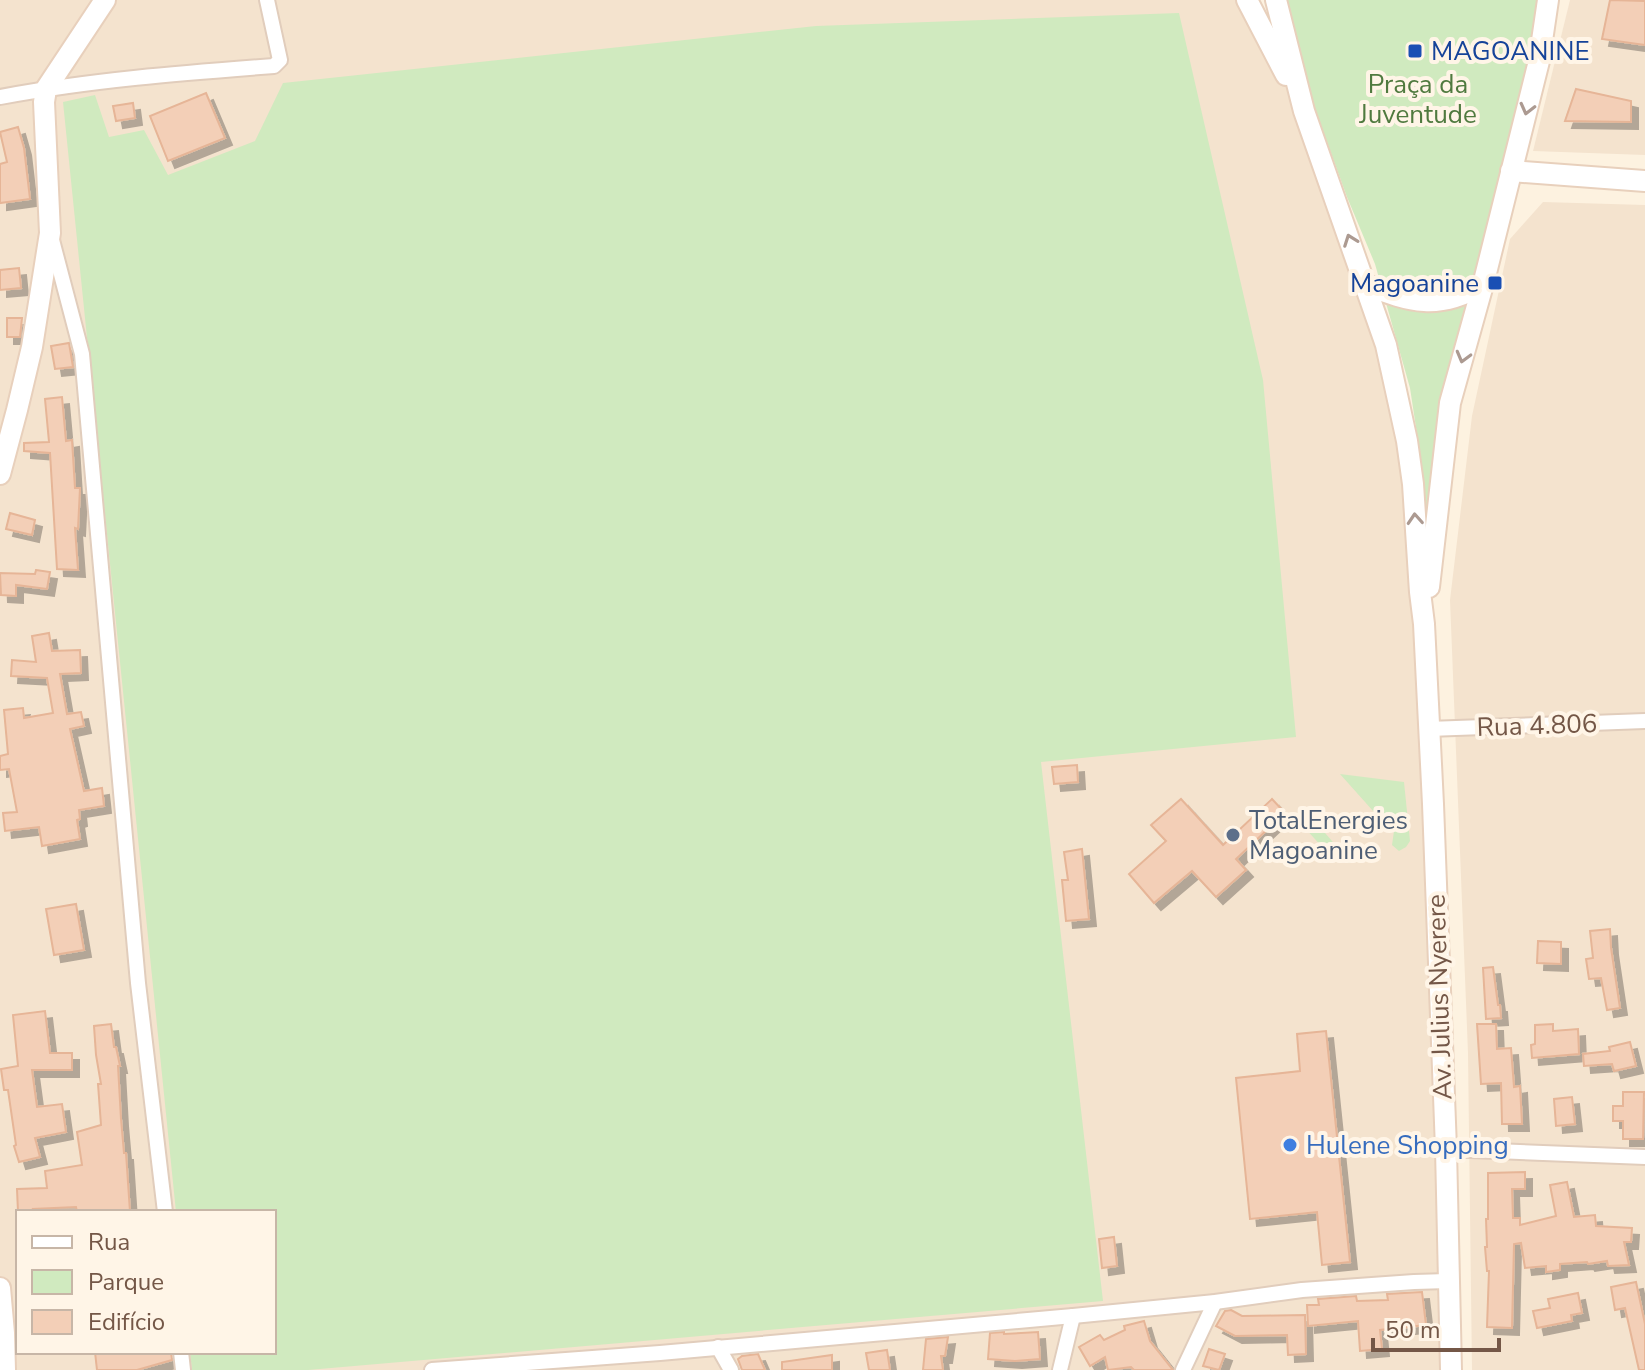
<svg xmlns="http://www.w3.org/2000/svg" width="1645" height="1370" font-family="'Nunito Sans',sans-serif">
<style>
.residential{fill:#f4e3ce;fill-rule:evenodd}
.green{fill:#d0eabf}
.building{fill:#f3cfb7;stroke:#e6b597;stroke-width:2;filter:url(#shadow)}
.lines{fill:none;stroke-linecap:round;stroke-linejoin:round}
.street-casing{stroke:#e1cdbc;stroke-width:18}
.secondary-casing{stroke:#e8d0bc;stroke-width:24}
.street{stroke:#fff;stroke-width:14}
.secondary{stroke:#fff;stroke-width:20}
.oneway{stroke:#ac9a91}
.transit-dot{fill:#1a4fb4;stroke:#fff5e7;stroke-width:3}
.service-dot{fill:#5c6f8a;stroke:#fff5e7;stroke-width:3}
.shop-dot{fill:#3f7fe0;stroke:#fff5e7;stroke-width:3}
.labels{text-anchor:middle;stroke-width:8;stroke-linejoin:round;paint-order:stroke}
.transit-label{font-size:26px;fill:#164399;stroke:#fff5e7;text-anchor:start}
.park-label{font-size:26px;fill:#507a3f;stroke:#fff5e7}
.street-label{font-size:26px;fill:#745747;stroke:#fff5e7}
.service-label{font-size:26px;fill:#4e5e75;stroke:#fff5e7;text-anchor:start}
.shop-label{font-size:26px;fill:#366cbe;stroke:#fff5e7;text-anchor:start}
</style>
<defs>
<filter id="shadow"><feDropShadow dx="7" dy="7" stdDeviation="0" flood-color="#0004"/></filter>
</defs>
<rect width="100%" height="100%" fill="#fdf2e0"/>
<g class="residential">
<path d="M0,0H1249L1292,95L1395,404L1423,638L1446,1370H0ZM18,1212H274V1352H18Z"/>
<path d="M1570,0H1645V155L1533,151Z"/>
<path d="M1543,202L1645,205V1370H1472L1468,1053L1450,600L1472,416L1510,239Z"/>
</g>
<g class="green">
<path d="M1285,0H1544L1521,89L1498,193L1480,252L1467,306L1424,624L1417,434L1410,388L1375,264L1347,197L1315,109L1296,46Z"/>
<path d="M1179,13L1263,380L1296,737L1041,762L1103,1301L308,1370H192L190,1352H274V1212H176L63,102L95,95L109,137L144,130L168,175L255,141L283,83L816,26Z"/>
<path d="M1340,774L1404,782L1410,841L1406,847L1399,851L1392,845L1395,824L1382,821Z"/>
<path d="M1306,811L1351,863L1333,859L1304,827Z"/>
</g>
<g class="building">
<path d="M1610,0L1645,1V45L1602,39Z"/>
<path d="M1576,89L1631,101V122L1565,121Z"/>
<path d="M206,93L225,138L168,161L150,116Z"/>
<path d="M133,103L135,118L116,121L113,106Z"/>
<path d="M18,127L24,148L30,199L0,203V164L7,162L0,132Z"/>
<path d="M19,268L21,288L0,290V270Z"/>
<path d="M7,318H22L20,337H7Z"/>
<path d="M69,343L73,367L55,369L51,346Z"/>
<path d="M62,397L66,441L72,440L75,488H80L78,529L75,528L78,570L57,569L50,453L24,451V443L49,442L45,399Z"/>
<path d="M10,513L35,520L32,535L6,529Z"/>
<path d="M36,570L50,572L47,589L16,585V596L1,595L0,573L35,574Z"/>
<path d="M49,633L52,651L80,650L81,673L60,674L67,714L81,712L84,726L70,729L84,791L102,788L104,806L79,810L80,819L77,820L80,839L42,846L39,827L5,831L3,813L17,812L9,769L0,770V756L8,754L4,710L23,708L24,718L53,713L47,678L11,676L12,660L36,662L32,636Z"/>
<path d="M1077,765L1078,782L1054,784L1052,767Z"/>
<path d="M1181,799L1223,845L1272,799L1285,813L1236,859L1246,870L1216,897L1192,871L1154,903L1129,874L1166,841L1151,825Z"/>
<path d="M1082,849L1089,919L1066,921L1062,880H1068L1064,852Z"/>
<path d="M76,904L84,950L54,955L46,909Z"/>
<path d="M1610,929L1611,948L1620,1008L1607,1010L1601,978L1589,979L1586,959L1593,958L1590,931Z"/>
<path d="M1538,941L1561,942V964L1537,963Z"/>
<path d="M1493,967L1498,1005H1500L1501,1018L1486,1019L1483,968Z"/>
<path d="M45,1011L50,1053H72V1070H32L37,1107L62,1104L66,1132L35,1138L40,1157L19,1162L14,1146L16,1145L8,1090H4L1,1069L18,1066L13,1015Z"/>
<path d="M111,1024L114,1047H116L120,1066H118L121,1119L124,1153H126L130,1212H77L76,1207L33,1209L34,1212H18L17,1189L47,1188L45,1171L82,1165L77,1132L101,1125L98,1084H101L96,1055L94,1026Z"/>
<path d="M1477,1024H1496L1497,1049L1511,1048L1514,1087L1520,1086L1522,1124H1502L1501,1083L1481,1084Z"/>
<path d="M1553,1024V1031L1578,1029L1579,1054L1532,1058L1531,1045L1535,1044V1025Z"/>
<path d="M1326,1031L1350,1262L1322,1265L1317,1212L1250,1219L1236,1078L1300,1071L1297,1034Z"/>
<path d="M1630,1042L1636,1066L1614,1071L1612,1064L1584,1066L1583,1054L1610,1051L1609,1047Z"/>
<path d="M1623,1092H1644L1643,1139H1623V1121H1613V1106H1623Z"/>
<path d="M1572,1097L1575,1124L1556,1126L1554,1099Z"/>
<path d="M1525,1172V1189H1512L1513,1218H1520V1225L1556,1216L1550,1185L1567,1182L1574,1217L1595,1215L1596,1226L1632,1228L1631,1242H1624L1629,1265L1608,1266L1607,1261L1588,1264L1587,1262L1560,1264V1270L1546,1272V1266L1525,1268L1521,1243L1514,1244L1512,1328L1487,1327L1489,1271H1487L1485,1247H1487L1486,1219H1488V1173Z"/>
<path d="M1114,1237L1117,1266L1102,1268L1099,1239Z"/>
<path d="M1636,1282L1645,1324V1370H1639L1625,1308L1615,1310L1611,1287Z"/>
<path d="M1422,1292L1426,1325L1380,1330L1382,1349L1360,1351L1358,1321L1308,1326L1307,1305H1319L1318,1299L1356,1296L1357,1301L1388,1300L1387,1294Z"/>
<path d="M1578,1293L1582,1313L1571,1315L1572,1321L1537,1328L1533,1311L1550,1308L1548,1299Z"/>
<path d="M1231,1310L1242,1316L1305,1315L1306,1354L1288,1355L1287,1335L1235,1336L1216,1326L1225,1311Z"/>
<path d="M1144,1321L1150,1341L1173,1370H1134L1131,1367L1108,1370L1105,1357L1090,1366L1079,1347L1100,1335L1104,1340L1125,1330L1124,1326Z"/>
<path d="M1004,1332V1334L1038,1332L1040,1359L1015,1361L988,1359L990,1333Z"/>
<path d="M948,1337L945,1356H941L943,1370H923L926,1339Z"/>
<path d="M1209,1349L1225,1354L1219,1370L1203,1366Z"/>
<path d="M887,1350L890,1370H869L866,1353Z"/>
<path d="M95,1352H171L172,1360L137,1370H97Z"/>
<path d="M758,1354L765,1370H742L738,1359L742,1356Z"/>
<path d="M832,1355V1370H782V1362Z"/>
</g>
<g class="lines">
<g class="street-casing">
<g id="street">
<path d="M0,97C91,80 182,73 274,66L280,60L267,0"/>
<path d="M52,240L82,354L138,983L165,1212"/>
<path d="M1428,729L1645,721"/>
<path d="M1446,1149L1645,1157"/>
<path d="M718,1347L731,1370"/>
<path d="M181,1352L183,1370"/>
<path d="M432,1370L660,1353L1073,1316L1215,1302L1302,1290L1414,1282L1448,1281"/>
<path d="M1060,1370L1073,1316"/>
<path d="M1183,1370L1215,1302"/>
</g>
</g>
<g class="secondary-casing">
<g id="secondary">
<path d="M1247,0L1286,75"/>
<path d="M1276,0L1304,111L1386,345L1407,441L1413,484L1420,592L1424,624L1433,804L1446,1149L1451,1370"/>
<path d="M1511,171L1645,181"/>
<path d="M1366,285C1411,302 1438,311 1482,285"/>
<path d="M0,474L17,410L32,347L50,233L44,102L46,89L105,0"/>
<path d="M1429,587L1450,403L1484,281L1539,61L1548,0"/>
<path d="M0,1288L4,1333L5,1370"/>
</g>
</g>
<use href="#street" class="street"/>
<use href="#secondary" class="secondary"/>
</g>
<defs><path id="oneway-chevron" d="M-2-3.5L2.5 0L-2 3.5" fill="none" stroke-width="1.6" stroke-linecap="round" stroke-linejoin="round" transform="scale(2)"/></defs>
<g class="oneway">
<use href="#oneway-chevron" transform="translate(1527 109) rotate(104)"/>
<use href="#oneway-chevron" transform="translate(1350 240) rotate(-110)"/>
<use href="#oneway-chevron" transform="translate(1463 357) rotate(105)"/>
<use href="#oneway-chevron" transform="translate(1415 519) rotate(-94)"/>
</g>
<g class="transit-dot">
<rect x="1407" y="43" width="16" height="16" rx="4"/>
<rect x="1487" y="275" width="16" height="16" rx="4"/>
</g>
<circle class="service-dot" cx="1233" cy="835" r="8"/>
<circle class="shop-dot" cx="1290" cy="1145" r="8"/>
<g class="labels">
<g class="transit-label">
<text x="1431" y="60">MAGOANINE</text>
<text x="1479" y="292" text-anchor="end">Magoanine</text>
</g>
<g class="park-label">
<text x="1418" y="93">Praça da<tspan x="1418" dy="30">Juventude</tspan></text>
</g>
<g class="street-label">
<text transform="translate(1537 725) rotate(-2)" y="9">Rua 4.806</text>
<text transform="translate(1439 997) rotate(-92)" y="9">Av. Julius Nyerere</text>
</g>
<g class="service-label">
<text x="1249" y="829">TotalEnergies<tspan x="1249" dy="30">Magoanine</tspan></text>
</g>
<g class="shop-label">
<text x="1306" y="1154">Hulene Shopping</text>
</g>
</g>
<rect x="16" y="1210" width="260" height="144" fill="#fff5e7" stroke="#c7b6a7" stroke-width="2"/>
<rect x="32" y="1236" width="40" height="12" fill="#ffffff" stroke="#c7b6a7" stroke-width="2"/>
<text x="88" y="1250" font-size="24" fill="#745747">Rua</text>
<rect x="32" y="1270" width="40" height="24" fill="#d0eabf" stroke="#c7b6a7" stroke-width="2"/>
<text x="88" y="1290" font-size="24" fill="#745747">Parque</text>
<rect x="32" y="1310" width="40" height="24" fill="#f3cfb7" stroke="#c7b6a7" stroke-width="2"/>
<text x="88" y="1330" font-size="24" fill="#745747">Edifício</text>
<path d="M1373 1338v12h126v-12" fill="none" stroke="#745747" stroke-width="4"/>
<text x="1385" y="1338" font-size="24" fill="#745747" stroke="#fff5e7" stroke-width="6" paint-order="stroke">50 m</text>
</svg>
